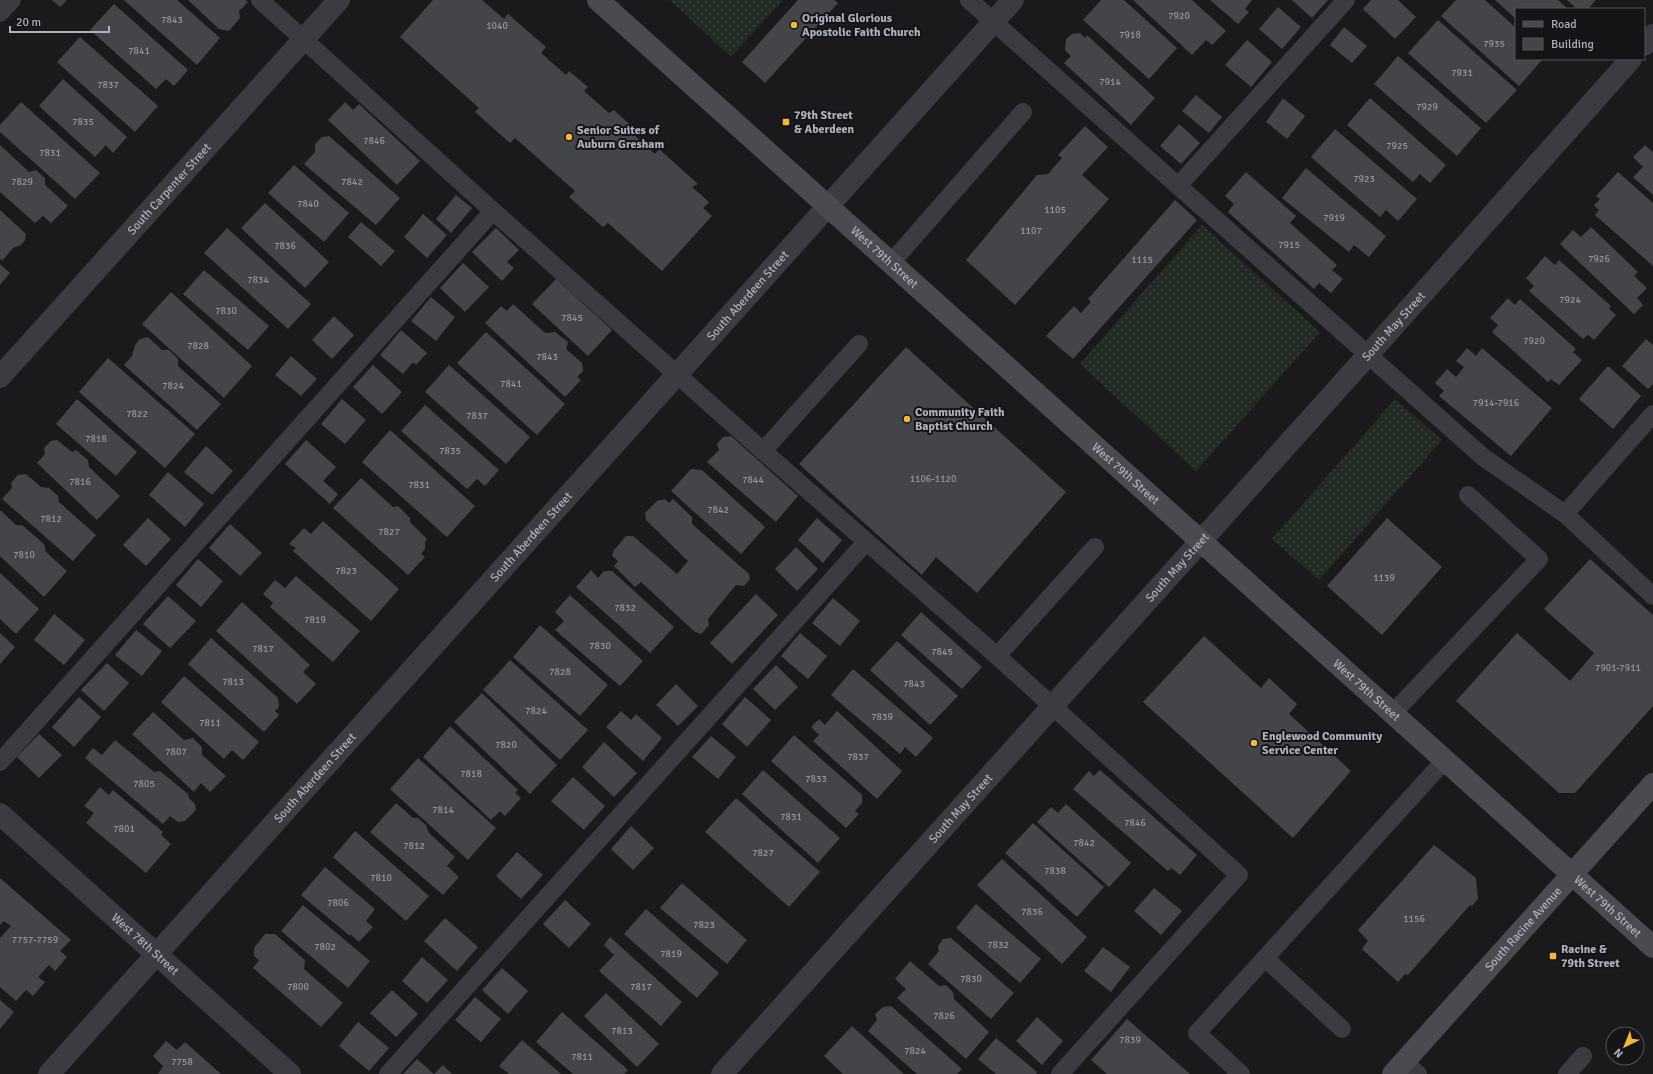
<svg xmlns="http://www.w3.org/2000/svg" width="1653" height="1074" font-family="Signika,sans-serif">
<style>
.grass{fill:url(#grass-dots)}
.building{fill:#444549}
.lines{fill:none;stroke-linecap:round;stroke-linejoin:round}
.lane{stroke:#3b3c41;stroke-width:18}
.street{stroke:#3b3c41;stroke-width:22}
.secondary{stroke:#494b51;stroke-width:22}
.poi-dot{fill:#f2b73c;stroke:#151517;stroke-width:1.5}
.labels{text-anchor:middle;stroke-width:4;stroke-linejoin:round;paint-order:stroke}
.number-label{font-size:10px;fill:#93969f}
.poi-label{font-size:12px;font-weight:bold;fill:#adb1bc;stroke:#151517;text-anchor:start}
.street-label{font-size:12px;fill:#adb1bc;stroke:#151517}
</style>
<defs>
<pattern id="grass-dots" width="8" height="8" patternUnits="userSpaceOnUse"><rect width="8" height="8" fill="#222b23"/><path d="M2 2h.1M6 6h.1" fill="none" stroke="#3f4741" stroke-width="1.8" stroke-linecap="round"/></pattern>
</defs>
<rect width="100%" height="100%" fill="#1a1a1c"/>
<g class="grass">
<path d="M670,0H783L731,57Z"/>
<path d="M1202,225L1320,332L1196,471L1080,364Z"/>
<path d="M1395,399L1442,440L1319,580L1272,539Z"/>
</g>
<g class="building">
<path d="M52,0H67L60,7Z"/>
<path d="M124,0H177L220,38L197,65Z"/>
<path d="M188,0H245L248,2L239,11L240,18L229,31L219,29Z"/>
<path d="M433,0H482L504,19L508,14L546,47L541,53L566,75L569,71L588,87L584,91L609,113L614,110L636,130L634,135L655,154L659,149L698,184L692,187L709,202L703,208L712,216L662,271L608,223L603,227L569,197L575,191L515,138L510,143L475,112L479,108L400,37Z"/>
<path d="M798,0H834L838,3L765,83L742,62Z"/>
<path d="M1101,0H1124L1177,48L1149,79L1083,20Z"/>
<path d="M1133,0H1192L1226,31L1212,45L1206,40L1192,55Z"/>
<path d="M1210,0H1252L1245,9L1249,12L1238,24Z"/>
<path d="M1292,0H1328L1312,18Z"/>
<path d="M1371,0H1398L1416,17L1395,39L1363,9Z"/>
<path d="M1456,0H1485L1516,28V59H1543L1519,86L1441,16Z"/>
<path d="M1495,0H1558L1568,9H1516V19Z"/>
<path d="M1567,0H1596L1588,9H1577Z"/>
<path d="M114,4L188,70L174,86L166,79L156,89L90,30Z"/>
<path d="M1278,7L1301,27L1282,49L1259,29Z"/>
<path d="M1438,20L1517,90L1486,123L1408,53Z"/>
<path d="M1344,27L1367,46L1352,63L1330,45Z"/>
<path d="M1080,33L1085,38L1087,35L1155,98L1131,125L1064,63L1071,56L1065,50L1066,39L1072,34Z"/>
<path d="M80,37L158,106L135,132L57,62Z"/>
<path d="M1247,40L1272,62L1251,87L1225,65Z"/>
<path d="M1398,56L1481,128L1457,156L1374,84Z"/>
<path d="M63,79L127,137L113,153L106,145L95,157L39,106Z"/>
<path d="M1196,95L1222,117L1209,133L1182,111Z"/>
<path d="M1283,98L1305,116L1287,139L1266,122Z"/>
<path d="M1370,98L1446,165L1430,183L1420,174L1413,182L1347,125Z"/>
<path d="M21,102L100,173L75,199L0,132V125Z"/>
<path d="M345,102L353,110L359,104L420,161L397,185L328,120Z"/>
<path d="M1179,124L1200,143L1181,164L1160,146Z"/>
<path d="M1085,126L1108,147L1082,175L1109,199L1015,305L966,260L1037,175L1048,174L1062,158L1058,155Z"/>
<path d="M1335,129L1417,199L1398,221L1386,210L1380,217L1311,157Z"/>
<path d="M329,136L400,198L376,225L304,164L315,152V144L322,137Z"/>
<path d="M0,145L29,172L36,170L45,178V185L68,206L51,223L43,216L35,223L0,192Z"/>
<path d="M1645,145L1653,152V195L1633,177L1643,167L1633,157Z"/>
<path d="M294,165L349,213L324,242L268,193Z"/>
<path d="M1306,168L1386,236L1369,257L1354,245L1349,252L1282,198Z"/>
<path d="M1246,172L1296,216L1290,223L1337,265L1332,270L1343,279L1331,293L1319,283L1314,289L1228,212L1234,204L1225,196Z"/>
<path d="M1618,172L1653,203V266L1595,215L1599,210L1594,205L1600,199L1596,196Z"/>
<path d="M456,195L472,208L451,233L436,219Z"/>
<path d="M1175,200L1197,220L1073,359L1046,336L1074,306L1081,313L1091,302L1088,299Z"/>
<path d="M265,203L329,262L305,288L241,228Z"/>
<path d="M0,210L26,234L25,240L21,245L13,248L2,261L0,259Z"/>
<path d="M423,214L447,235L427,258L404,237Z"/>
<path d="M361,222L395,251L381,266L348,237Z"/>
<path d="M1591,227L1638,272L1634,276L1647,288L1637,298L1643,305L1634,314L1560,244L1573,230L1581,237Z"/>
<path d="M227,228L311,304L288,329L204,253Z"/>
<path d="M496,228L519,250L507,262L514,268L502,281L472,252Z"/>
<path d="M1545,256L1555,265L1559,260L1611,306L1609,309L1616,315L1594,340L1588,335L1583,339L1529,291L1534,286L1526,278Z"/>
<path d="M463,263L489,287L465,312L440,288Z"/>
<path d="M0,264L10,273L0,285Z"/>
<path d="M204,270L269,326L248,350L183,294Z"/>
<path d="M556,279L612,330L588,356L532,304Z"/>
<path d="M171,292L252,366L224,398L142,324Z"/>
<path d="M431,297L455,317L436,341L411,321Z"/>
<path d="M1508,298L1515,305L1520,299L1576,349L1573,352L1582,360L1559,385L1551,379L1548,382L1492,332L1498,325L1490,318Z"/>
<path d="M513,304L545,333L555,332L568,342L566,349L582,363L583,371L577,377L581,380L565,397L485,323L501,306L507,311Z"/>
<path d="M334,316L354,335L332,359L312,340Z"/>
<path d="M401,330L427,353L416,365L413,362L403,374L380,355Z"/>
<path d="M486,332L565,404L537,435L457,363Z"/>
<path d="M148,337L162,350H169L178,359V366L221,404L197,430L124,365L132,356L135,345L140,339Z"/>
<path d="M1646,339L1653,345V384L1648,389L1622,366Z"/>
<path d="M906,347L1066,492L977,593L936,557L922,575L799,464Z"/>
<path d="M1467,348L1476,356L1482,348L1552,408L1511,456L1439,396L1444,391L1435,383L1447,369L1456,377L1464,367L1456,361Z"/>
<path d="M291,356L317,379L301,396L275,375Z"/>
<path d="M108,358L195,434L165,468L79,392Z"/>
<path d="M373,365L402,392L382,414L353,387Z"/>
<path d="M449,365L530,437L506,464L425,392Z"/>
<path d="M1608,366L1641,396L1613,429L1579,399Z"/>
<path d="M77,399L137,452L116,476L56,424Z"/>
<path d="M342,399L366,420L345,444L321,424Z"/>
<path d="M425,405L499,470L485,486L477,479L467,489L401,431Z"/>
<path d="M390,430L475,506L447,537L362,462Z"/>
<path d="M731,436L798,496L776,522L707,462L719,450L717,444L723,437Z"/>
<path d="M57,440L72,452L76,450L88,460L89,467L120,496L97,520L37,463L45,454L44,448L51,441Z"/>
<path d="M306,440L336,467L323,481L338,494L330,504L285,464Z"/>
<path d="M206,446L233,471L212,495L184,472Z"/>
<path d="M691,469L702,470L765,527L741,554L671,491Z"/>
<path d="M168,472L204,504L185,527L149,495Z"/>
<path d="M26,474L41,487L49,488L58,496L59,502L96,535L73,561L2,499L12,488L11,483L18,475Z"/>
<path d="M361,478L393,507L398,506L410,518V522L427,539L425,542V549L421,554L425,557L408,575L333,508Z"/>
<path d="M665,499L669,503L673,499L692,517V524L749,574L750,579L744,586L736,585L708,619L709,625L701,634L695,632L641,582L635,587L614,566L618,561L612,556L614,550L626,536H633L677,574L688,561L646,520L645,513L657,501Z"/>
<path d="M0,510L16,525H22L44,544L46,552L67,571L44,597L0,556Z"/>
<path d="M148,518L171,539L146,566L123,545Z"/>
<path d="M817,518L842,540L823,563L798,540Z"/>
<path d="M1387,518L1442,567L1382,635L1327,586Z"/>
<path d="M323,521L399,589L371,621L293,551L296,548L289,544L304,528L311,534Z"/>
<path d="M230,524L262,553L240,576L209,548Z"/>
<path d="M796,547L818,569L797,591L775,569Z"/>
<path d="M198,559L223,581L201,607L176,585Z"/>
<path d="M1590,559L1653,615V706L1575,793H1559L1456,701L1517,633L1570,681L1594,653L1544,609Z"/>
<path d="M591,570L598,578L604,571H612L674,627L650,653L576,587Z"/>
<path d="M0,573L39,609L16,634L0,619Z"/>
<path d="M296,576L360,631L333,662L270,607L273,603L263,594L275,580L285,588Z"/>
<path d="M756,594L778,615L732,664L710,643Z"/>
<path d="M570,595L643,661L620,686L555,630L564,621L555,612Z"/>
<path d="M168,596L196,621L170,648L143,624Z"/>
<path d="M833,598L860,621L840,646L812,623Z"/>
<path d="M242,602L310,665L303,672L316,684L297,704L216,631Z"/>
<path d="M921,612L982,667L962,689L901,635Z"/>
<path d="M54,614L85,640L64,665L34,640Z"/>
<path d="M540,625L608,685L580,716L513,657Z"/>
<path d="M136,630L162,651L142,676L115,655Z"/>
<path d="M0,633L15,647L0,664Z"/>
<path d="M800,633L827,656L808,679L781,656Z"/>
<path d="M1204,636L1261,688L1269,678L1297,704L1289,714L1351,771L1293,838L1143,702Z"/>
<path d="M211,638L278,698L279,707L275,711L279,715L264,732L188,664Z"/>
<path d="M897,641L958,696L930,725L870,670Z"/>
<path d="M510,660L588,730L560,760L483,690Z"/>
<path d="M107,663L129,683L104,711L81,690Z"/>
<path d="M776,665L798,687L775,710L753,689Z"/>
<path d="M853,669L933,738L916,757L905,747L900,754L831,695Z"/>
<path d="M184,676L259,742L243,760L232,750L224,759L161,702Z"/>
<path d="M676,684L698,706L678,726L656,705Z"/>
<path d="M482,693L557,765L530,794L454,722Z"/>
<path d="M79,697L101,717L74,747L52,727Z"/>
<path d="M745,697L771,720L747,747L722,724Z"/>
<path d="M621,711L631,720L636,714L662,738L643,761L606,727Z"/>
<path d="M837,711L902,771L877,799L813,741L819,735L811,727L819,719L825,725Z"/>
<path d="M153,712L184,740L193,738L202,747V755L226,776L210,792L201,783L194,792L132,734Z"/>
<path d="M450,726L518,790L515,793L521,798L505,816L500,811L491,820L423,757Z"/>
<path d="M39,734L62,755L39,778L17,757Z"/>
<path d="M794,735L862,795V803L855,811L859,814L846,828L771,761Z"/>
<path d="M711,736L736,757L718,779L692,757Z"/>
<path d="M115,740L154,772L160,771L188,794L189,798L195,804L196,810L185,821L178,822L170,816L163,824L85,758L93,748L102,755Z"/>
<path d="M604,742L637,773L614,797L582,767Z"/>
<path d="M418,758L496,828L468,860L390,789Z"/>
<path d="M763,770L840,838L818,863L742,794Z"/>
<path d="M1100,770L1197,855L1180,875L1171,868L1168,871L1073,789L1089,771L1094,776Z"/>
<path d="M573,777L605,806L584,830L551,801Z"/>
<path d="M100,787L109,795L113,790L163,832L161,835L171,844L146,873L86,823L94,813L84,806Z"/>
<path d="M736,798L820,872L789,907L705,832Z"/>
<path d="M396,803L413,818H418L426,825L429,833L455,857L447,866L459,877L443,895L370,832Z"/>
<path d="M1066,804L1131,863L1109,887L1037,822L1051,807L1058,813Z"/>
<path d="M1033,823L1104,887L1077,917L1005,853Z"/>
<path d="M631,826L654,848L633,870L611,849Z"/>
<path d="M355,831L429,896L406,921L333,857Z"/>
<path d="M1434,845L1476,878L1478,899L1472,906L1470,905L1408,975L1405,974L1398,982L1362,949L1368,941L1358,930Z"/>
<path d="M517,852L543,875L521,899L496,876Z"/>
<path d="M1002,859L1087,937L1062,964L977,885Z"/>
<path d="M325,867L375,909L366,921L373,927L359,942L350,934V936L301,895Z"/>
<path d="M0,878L71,940L60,951L67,957L55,971L49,965L38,977L45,982L33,996L26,990L16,1001L0,987V938L11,926L4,921L0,925Z"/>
<path d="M682,883L747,940L727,964L660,908Z"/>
<path d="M1154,888L1182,911L1161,935L1134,911Z"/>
<path d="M565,900L591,924L569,948L543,924Z"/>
<path d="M976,904L1041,959L1020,983L956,928Z"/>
<path d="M303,905L370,961L348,988L281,931Z"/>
<path d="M646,909L719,973L697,998L624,934Z"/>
<path d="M445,918L478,947L457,971L424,941Z"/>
<path d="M265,934H275L305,960L304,969L343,1003L321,1027L253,968L259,960L254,956V948Z"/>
<path d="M610,937L682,1002L661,1026L599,971L614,955L604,945Z"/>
<path d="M951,938L1014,993L991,1019L928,964L939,951L938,946L943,939Z"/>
<path d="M1103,947L1130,967L1111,992L1084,971Z"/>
<path d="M422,957L448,980L427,1003L402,981Z"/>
<path d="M910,961L939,986L946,985L953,992L954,999L989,1032L966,1059L897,998L906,989L895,979Z"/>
<path d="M502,968L528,991L508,1014L482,990Z"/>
<path d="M392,990L418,1014L396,1037L370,1013Z"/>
<path d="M606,993L659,1044L637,1067L584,1016Z"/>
<path d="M475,997L501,1019L481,1042L455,1020Z"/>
<path d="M0,1000L14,1012L0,1029Z"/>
<path d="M891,1006L962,1069L957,1074H917L868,1031L877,1020L875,1014L883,1007Z"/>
<path d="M562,1012L628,1070L624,1074H573L536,1042Z"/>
<path d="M1037,1017L1063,1041L1042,1065L1016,1041Z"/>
<path d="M1127,1019L1190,1074H1107L1091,1060Z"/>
<path d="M358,1022L389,1048L369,1071L339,1046Z"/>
<path d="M852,1026L904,1074H843L824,1056Z"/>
<path d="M996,1038L1037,1072L1036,1074H996L978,1059Z"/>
<path d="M522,1040L561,1074H509L499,1066Z"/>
<path d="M166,1041L177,1050L185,1042L221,1074H158L163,1066L153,1056Z"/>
<path d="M417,1059L434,1074L443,1065L452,1074H403Z"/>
</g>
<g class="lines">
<g class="lane">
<path d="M260,0L493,211L763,451L997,656L1239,875L1060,1074"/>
<path d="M969,0L1483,457L1565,514L1653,596"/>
<path d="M0,13L12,0"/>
<path d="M1178,186L1346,0"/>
<path d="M891,263L1023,112"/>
<path d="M763,451L859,344"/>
<path d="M1565,514L1653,414"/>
<path d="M997,656L1095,547"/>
<path d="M1393,713L1539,559L1468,495"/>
<path d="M0,762L493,211"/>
<path d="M1265,958L1342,1029"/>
<path d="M1404,1062L1418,1074"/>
<path d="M388,1074L866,542"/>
<path d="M1241,1074L1197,1033L1445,760"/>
<path d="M1567,1074L1583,1056"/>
</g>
<g class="street">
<path d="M1644,45L1653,35"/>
<path id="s1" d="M0,377L339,0"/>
<path id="s2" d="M0,814L290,1074"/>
<path id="s3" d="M49,1074L1013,0"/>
<path id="s4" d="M722,1074L1368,355L1631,59"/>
</g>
<g class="secondary">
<path id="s5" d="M598,0L1653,947"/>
<path id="s6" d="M1393,1074L1653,784"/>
</g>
</g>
<g class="poi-dot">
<circle cx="794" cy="25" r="4"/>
<rect x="782" y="118" width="8" height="8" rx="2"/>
<circle cx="569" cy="137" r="4"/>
<circle cx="907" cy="419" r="4"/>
<circle cx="1254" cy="743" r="4"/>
<rect x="1549" y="952" width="8" height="8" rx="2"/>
</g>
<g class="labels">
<g class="number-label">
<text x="1179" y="19">7920</text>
<text x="172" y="23">7843</text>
<text x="497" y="29">1040</text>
<text x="1130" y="38">7918</text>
<text x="1494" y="47">7935</text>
<text x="139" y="54">7841</text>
<text x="1462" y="76">7931</text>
<text x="1110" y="85">7914</text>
<text x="108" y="88">7837</text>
<text x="1427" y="110">7929</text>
<text x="83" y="125">7835</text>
<text x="374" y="144">7846</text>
<text x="1397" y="149">7925</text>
<text x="50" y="156">7831</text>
<text x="1364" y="182">7923</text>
<text x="22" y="185">7829</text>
<text x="352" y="185">7842</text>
<text x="308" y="207">7840</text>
<text x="1055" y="213">1105</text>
<text x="1334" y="221">7919</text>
<text x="1031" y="234">1107</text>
<text x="1289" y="248">7915</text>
<text x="285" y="249">7836</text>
<text x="1599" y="262">7926</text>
<text x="1142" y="263">1115</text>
<text x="258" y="283">7834</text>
<text x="1570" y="303">7924</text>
<text x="226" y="314">7830</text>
<text x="572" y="321">7845</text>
<text x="1534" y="344">7920</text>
<text x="198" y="349">7828</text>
<text x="547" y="360">7843</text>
<text x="511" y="387">7841</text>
<text x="173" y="389">7824</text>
<text x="1496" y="406">7914-7916</text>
<text x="137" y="417">7822</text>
<text x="477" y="419">7837</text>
<text x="96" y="442">7818</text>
<text x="450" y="454">7835</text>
<text x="933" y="482">1106-1120</text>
<text x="753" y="483">7844</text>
<text x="80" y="485">7816</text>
<text x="419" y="488">7831</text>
<text x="718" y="513">7842</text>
<text x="51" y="522">7812</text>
<text x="389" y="535">7827</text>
<text x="24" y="558">7810</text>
<text x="346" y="574">7823</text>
<text x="1384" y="581">1139</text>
<text x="625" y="611">7832</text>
<text x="315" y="623">7819</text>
<text x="600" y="649">7830</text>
<text x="263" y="652">7817</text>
<text x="942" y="655">7845</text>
<text x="1618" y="671">7901-7911</text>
<text x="560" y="675">7828</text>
<text x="233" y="685">7813</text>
<text x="914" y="687">7843</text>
<text x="536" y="714">7824</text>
<text x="882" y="720">7839</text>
<text x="210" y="726">7811</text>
<text x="506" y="748">7820</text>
<text x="176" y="755">7807</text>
<text x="858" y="760">7837</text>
<text x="471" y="777">7818</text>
<text x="816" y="782">7833</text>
<text x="144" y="787">7805</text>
<text x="443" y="813">7814</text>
<text x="791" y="820">7831</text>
<text x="1135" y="826">7846</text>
<text x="124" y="832">7801</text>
<text x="1084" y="846">7842</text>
<text x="414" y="849">7812</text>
<text x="763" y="856">7827</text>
<text x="1055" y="874">7838</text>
<text x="381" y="881">7810</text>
<text x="338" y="906">7806</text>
<text x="1032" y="915">7836</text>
<text x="1414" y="922">1156</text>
<text x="704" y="928">7823</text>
<text x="35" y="943">7757-7759</text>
<text x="998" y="948">7832</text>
<text x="325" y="950">7802</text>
<text x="671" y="957">7819</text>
<text x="971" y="982">7830</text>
<text x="298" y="990">7800</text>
<text x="641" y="990">7817</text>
<text x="944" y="1019">7826</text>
<text x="622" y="1034">7813</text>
<text x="1130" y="1043">7839</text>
<text x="915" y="1054">7824</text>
<text x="582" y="1060">7811</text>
<text x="182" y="1065">7758</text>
</g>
<g class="poi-label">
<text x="802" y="22">Original Glorious<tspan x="802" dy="14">Apostolic Faith Church</tspan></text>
<text x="794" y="119">79th Street<tspan x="794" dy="14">&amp; Aberdeen</tspan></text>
<text x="577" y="134">Senior Suites of<tspan x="577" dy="14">Auburn Gresham</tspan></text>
<text x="915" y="416">Community Faith<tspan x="915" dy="14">Baptist Church</tspan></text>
<text x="1262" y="740">Englewood Community<tspan x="1262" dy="14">Service Center</tspan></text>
<text x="1561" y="953">Racine &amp;<tspan x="1561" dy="14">79th Street</tspan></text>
</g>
<g class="street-label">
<text dy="4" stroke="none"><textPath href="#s1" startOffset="253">South Carpenter Street</textPath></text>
<text dy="4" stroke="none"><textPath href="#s5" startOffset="385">West 79th Street</textPath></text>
<text dy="4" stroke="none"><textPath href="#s3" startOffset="1046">South Aberdeen Street</textPath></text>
<text dy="4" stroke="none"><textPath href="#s4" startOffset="1005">South May Street</textPath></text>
<text dy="4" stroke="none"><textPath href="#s5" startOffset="709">West 79th Street</textPath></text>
<text dy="4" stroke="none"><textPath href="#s3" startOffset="722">South Aberdeen Street</textPath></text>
<text dy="4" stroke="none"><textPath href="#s4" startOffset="681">South May Street</textPath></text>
<text dy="4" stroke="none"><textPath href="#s5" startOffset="1033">West 79th Street</textPath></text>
<text dy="4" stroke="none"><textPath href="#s3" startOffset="398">South Aberdeen Street</textPath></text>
<text dy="4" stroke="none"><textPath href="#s4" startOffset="357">South May Street</textPath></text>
<text dy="4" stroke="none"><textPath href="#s5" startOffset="1357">West 79th Street</textPath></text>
<text dy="4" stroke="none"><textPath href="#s6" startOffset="195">South Racine Avenue</textPath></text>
<text dy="4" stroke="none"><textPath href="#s2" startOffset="195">West 78th Street</textPath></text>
</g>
</g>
<rect x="1515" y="8" width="130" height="52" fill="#151517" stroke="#525359"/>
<rect x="1523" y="21" width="20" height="6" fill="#494b51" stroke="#525359"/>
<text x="1551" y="28" font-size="12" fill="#adb1bc">Road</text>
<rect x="1523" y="38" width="20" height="12" fill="#444549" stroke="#525359"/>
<text x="1551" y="48" font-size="12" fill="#adb1bc">Building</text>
<g transform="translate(1625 1046) rotate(223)"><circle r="19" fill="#151517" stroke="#525359"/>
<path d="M0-3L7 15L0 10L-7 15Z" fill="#f2b73c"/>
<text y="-6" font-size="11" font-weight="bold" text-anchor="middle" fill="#adb1bc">N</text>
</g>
<path d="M10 26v6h99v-6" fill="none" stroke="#adb1bc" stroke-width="2"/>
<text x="16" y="26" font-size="12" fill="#adb1bc" stroke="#151517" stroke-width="3" paint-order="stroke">20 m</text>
</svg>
